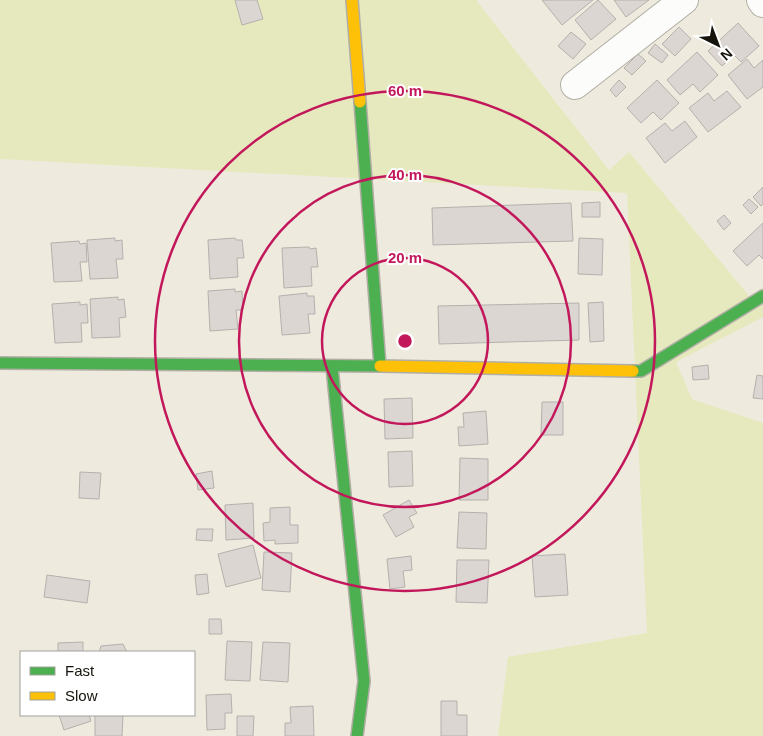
<svg xmlns="http://www.w3.org/2000/svg" width="763" height="736" font-family="Arial,sans-serif">
<style>
.green{fill:#e6e9be}
.building{fill:#dcd6d3;stroke:#b5b0ac}
.lines{fill:none;stroke-linecap:round;stroke-linejoin:round}
.street-casing{stroke:#b1aea5;stroke-width:30}
.fast-casing{stroke:#b1aea5;stroke-width:14}
.slow-casing{stroke:#b1aea5;stroke-width:14}
.street{stroke:#fcfcfa;stroke-width:28}
.fast{stroke:#4caf50;stroke-width:11}
.slow{stroke:#ffc107;stroke-width:11}
.ring{fill:none;stroke:#c2185b;stroke-width:2.5}
.centre{fill:#c2185b;stroke:#fff;stroke-width:2.5}
.ring-label{font-size:15px;text-anchor:middle;font-weight:bold;fill:#c2185b;stroke:#fff;stroke-width:4;stroke-linejoin:round;paint-order:stroke}
</style>
<rect width="100%" height="100%" fill="#eeebde"/>
<path class="green" d="M0,0H476L609,170L629,152L750,297L763,287V317L676,362L692,399L763,423V736H498L508,657L647,633L627,193L0,159Z"/>
<g class="building">
<path d="M235,0H257L263,19L242,25Z"/>
<path d="M542,0H593L562,25Z"/>
<path d="M598,0L616,19L591,40L575,20Z"/>
<path d="M614,0H649L626,17Z"/>
<path d="M738,23L759,46L741,62L734,55L722,66L708,51Z"/>
<path d="M679,27L691,39L675,56L662,44Z"/>
<path d="M571,32L586,44L573,59L558,46Z"/>
<path d="M655,44L668,55L662,63L648,53Z"/>
<path d="M697,52L718,75L700,92L693,84L680,95L667,80Z"/>
<path d="M638,54L646,61L632,75L624,68Z"/>
<path d="M747,59L754,68L763,60V87L747,99L728,75Z"/>
<path d="M619,80L626,87L616,97L610,90Z"/>
<path d="M657,80L679,103L661,120L653,112L641,123L627,108Z"/>
<path d="M727,91L741,107L708,132L689,108L708,93L714,101Z"/>
<path d="M685,121L697,137L665,163L646,138L665,123L672,131Z"/>
<path d="M763,187V204L761,206L753,197Z"/>
<path d="M749,199L758,207L751,214L743,205Z"/>
<path d="M600,202V217H582V203Z"/>
<path d="M571,203L573,241L433,245L432,208Z"/>
<path d="M724,215L731,223L724,230L717,221Z"/>
<path d="M763,223V259L759,255L747,266L733,251Z"/>
<path d="M115,238V241L122,240L123,259H116L118,278L90,279L87,240Z"/>
<path d="M235,238L236,240H242L244,258H237L238,277L210,279L208,240Z"/>
<path d="M579,238L603,239L602,275L578,274Z"/>
<path d="M79,241L80,244L86,243L87,262H80L82,281L54,282L51,243Z"/>
<path d="M309,247L310,249L316,248L318,267H311L312,286L284,288L282,248Z"/>
<path d="M235,289V292L242,291L243,310H236L238,329L210,331L208,291Z"/>
<path d="M307,293V296H314L315,314H308L310,333L282,335L279,296Z"/>
<path d="M118,297V300L124,299L126,317L119,318L120,337L92,338L90,299Z"/>
<path d="M80,302V305L87,304L88,323H81L82,342L55,343L52,304Z"/>
<path d="M603,302L604,341L590,342L588,303Z"/>
<path d="M579,303V340L439,344L438,306Z"/>
<path d="M708,365L709,379L693,380L692,367Z"/>
<path d="M757,375L763,376V399L753,398Z"/>
<path d="M412,398L413,438L385,439L384,399Z"/>
<path d="M542,402H563V435H541Z"/>
<path d="M486,411L488,444L459,446L458,427H464L463,413Z"/>
<path d="M412,451L413,486L389,487L388,452Z"/>
<path d="M460,458L488,459V500H459Z"/>
<path d="M212,471L214,488L198,490L196,474Z"/>
<path d="M80,472L101,473L99,499L79,498Z"/>
<path d="M409,500L417,513L409,517L414,527L396,537L383,515Z"/>
<path d="M253,503L254,538L226,540L225,505Z"/>
<path d="M290,507V525H298V543L275,544V540L264,541L263,523L270,522V508Z"/>
<path d="M459,512L487,513L486,549L457,548Z"/>
<path d="M197,529H213L212,541L196,540Z"/>
<path d="M253,545L261,578L226,587L218,554Z"/>
<path d="M264,552L292,553L290,592L262,590Z"/>
<path d="M565,554L568,595L535,597L532,556Z"/>
<path d="M411,556L412,570L403,571L405,587L390,589L387,559Z"/>
<path d="M457,560H489L487,603L456,602Z"/>
<path d="M207,574L209,593L197,595L195,575Z"/>
<path d="M47,575L90,581L87,603L44,597Z"/>
<path d="M209,619H221L222,634H209Z"/>
<path d="M227,641L252,642L250,681L225,680Z"/>
<path d="M83,642V652H58V643Z"/>
<path d="M263,642L290,643L288,682L260,680Z"/>
<path d="M123,644L127,652H99L101,646Z"/>
<path d="M231,694L232,713H225V729L207,730L206,695Z"/>
<path d="M441,701H457V715H467V736H441Z"/>
<path d="M313,706L314,736H285V723H291L290,707Z"/>
<path d="M59,715H89L91,721L64,730Z"/>
<path d="M95,715H123L122,736H95Z"/>
<path d="M237,716H254L253,736H237Z"/>
</g>
<g class="lines">
<g class="street-casing">
<g id="street">
<path d="M761,0L763,3"/>
<path d="M575,85L684,0"/>
</g>
</g>
<g class="fast-casing">
<g id="fast">
<path d="M0,363L380,366L360,102"/>
<path d="M332,367L364,681L357,736"/>
<path d="M633,371H641L763,296"/>
</g>
</g>
<g class="slow-casing">
<g id="slow">
<path d="M352,0L360,102"/>
<path d="M380,366L633,371"/>
</g>
</g>
<use href="#street" class="street"/>
<use href="#fast" class="fast"/>
<use href="#slow" class="slow"/>
</g>
<g class="ring">
<circle cx="405" cy="341" r="83"/>
<circle cx="405" cy="341" r="166"/>
<circle cx="405" cy="341" r="250"/>
</g>
<circle cx="405" cy="341" r="8" class="centre"/>
<g class="ring-label">
<text x="405" y="96">60 m</text>
<text x="405" y="180">40 m</text>
<text x="405" y="263">20 m</text>
</g>
<rect x="20" y="651" width="175" height="65" fill="#ffffff" stroke="#a1a19d"/>
<rect x="30" y="667" width="25" height="8" fill="#4caf50" stroke="#a1a19d"/>
<text x="65" y="676" font-size="15" fill="#15130b">Fast</text>
<rect x="30" y="692" width="25" height="8" fill="#ffc107" stroke="#a1a19d"/>
<text x="65" y="701" font-size="15" fill="#15130b">Slow</text>
<g transform="translate(718 45) rotate(138)" stroke="#ffffff" stroke-width="4" paint-order="stroke">
<path d="M0-4L9 19L0 12L-9 19Z" fill="#15130b"/>
<text y="-8" font-size="14" font-weight="bold" text-anchor="middle" fill="#15130b">N</text>
</g>
</svg>
